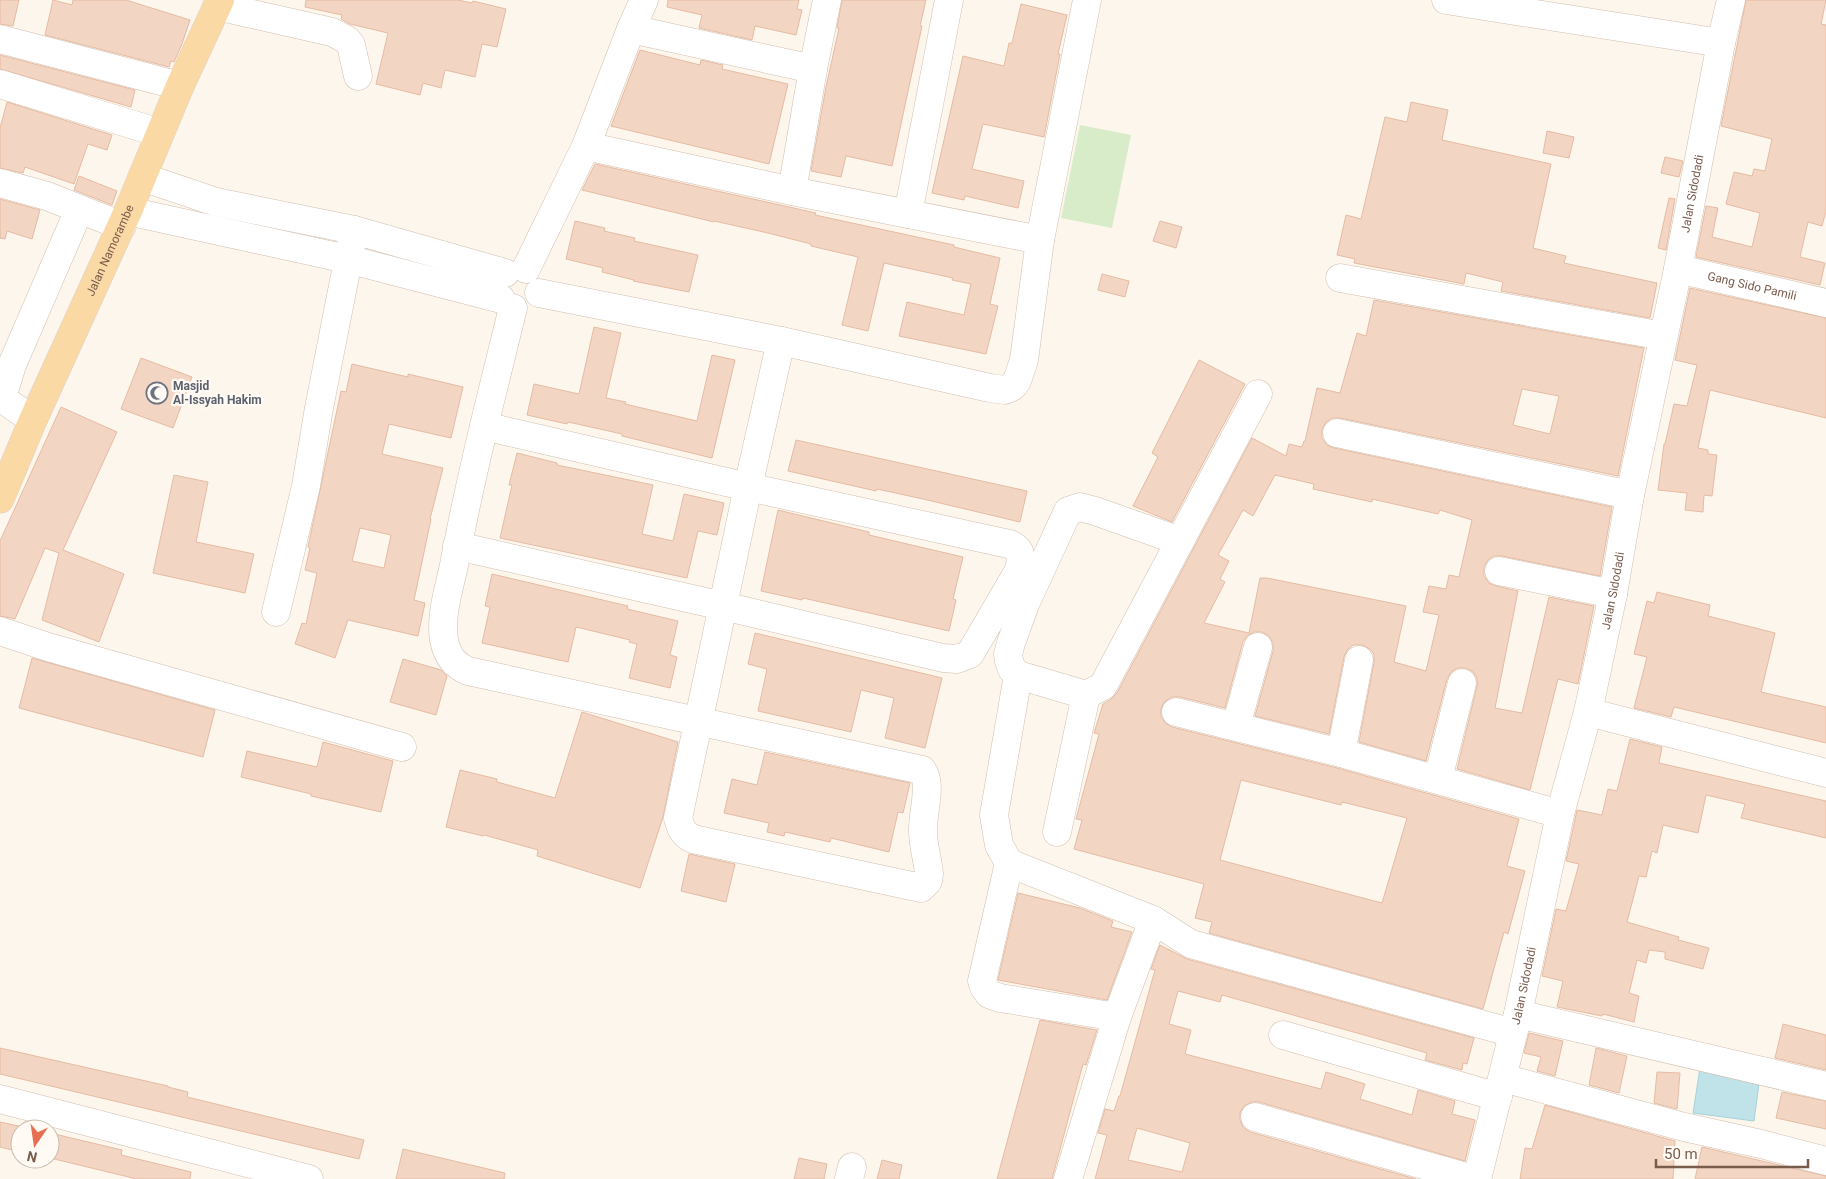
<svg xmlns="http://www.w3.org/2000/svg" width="1826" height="1179" font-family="Roboto,sans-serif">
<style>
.green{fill:#d8ecc9}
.water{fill:#bfe3e8;stroke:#a5d3da}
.building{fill:#f3d5c3;stroke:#e6bba3;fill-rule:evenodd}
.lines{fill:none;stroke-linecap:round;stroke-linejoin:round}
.minor-casing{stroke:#d1beb0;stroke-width:29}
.major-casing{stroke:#dad1cd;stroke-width:29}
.minor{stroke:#fff;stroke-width:28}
.major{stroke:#fbd9a5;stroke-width:28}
.labels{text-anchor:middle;stroke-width:4.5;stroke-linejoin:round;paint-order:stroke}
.street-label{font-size:12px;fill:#7a5c4d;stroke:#fffaf3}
.worship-label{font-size:12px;font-weight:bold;fill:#5b616d;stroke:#fffaf3;text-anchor:start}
</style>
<rect width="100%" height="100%" fill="#fdf6ec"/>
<path class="green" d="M1080,125L1131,135L1112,228L1061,218Z"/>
<path class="water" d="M1700,1068L1760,1076L1754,1121L1693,1113Z"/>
<g class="building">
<path d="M0,0H19L13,26L0,24Z"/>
<path d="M53,0L72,5L73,0H126L190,20L182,44L174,62L171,61L169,67L45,35Z"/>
<path d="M306,0H458L472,3L473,1L506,9L497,47L482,44L475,77L445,70L441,88L423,83L420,95L376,84L388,33L350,24L341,19L342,15L305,7Z"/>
<path d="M668,0H799L797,9L802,10L796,35L755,26L752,40L699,28L702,15L667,7Z"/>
<path d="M842,0H926L920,26H922L892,166L846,156L841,177L811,171L826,87L839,28H837Z"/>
<path d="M1746,0H1826L1821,24L1826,25V211L1822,226L1808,222L1800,257L1825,263L1820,285L1696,257L1706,206L1718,208L1712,237L1752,247L1760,213L1726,204L1734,172L1752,176L1754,169L1765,171L1772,139L1721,126Z"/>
<path d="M1021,4L1067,15L1058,54H1060L1044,137L983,124L972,169L1024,181L1018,208L965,196L964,200L932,193L963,56L1004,66L1009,43H1012Z"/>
<path d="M640,50L700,65L701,60L723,65L722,69L788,84L769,164L611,126Z"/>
<path d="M0,55L135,90L131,107L0,69Z"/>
<path d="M7,102L112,135L107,150L88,144L74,184L25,167L23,173L0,168V128Z"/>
<path d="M1411,102L1448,110L1442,140L1551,164L1533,248L1566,256L1564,263L1657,283L1650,318L1501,291L1503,282L1466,273L1464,284L1354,263L1355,259L1337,255L1346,215L1361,219L1385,117L1407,122Z"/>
<path d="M1547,131L1574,137L1569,158L1543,153Z"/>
<path d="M1665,157L1683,161L1679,177L1661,173Z"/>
<path d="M595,164L816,213L815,215L954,245V247L1000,258L990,304L998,306L986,354L899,336L907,302L964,315L971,284L952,280L953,278L884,263L868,331L842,325L858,257L811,246V244L768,233L714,221V222L582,190Z"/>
<path d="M79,176L117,191L112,205L74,190Z"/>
<path d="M1669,198L1675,199L1666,250L1658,248Z"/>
<path d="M0,199L40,210L32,239L7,231L5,239L0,238Z"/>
<path d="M575,221L605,228L604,231L635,238L634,241L698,255L689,292L633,281L634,280L602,272L603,268L566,259Z"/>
<path d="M1160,221L1182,227L1176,248L1153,241Z"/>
<path d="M1102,274L1129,281L1125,297L1098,290Z"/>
<path d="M1690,288L1826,318V418L1710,390L1698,448L1708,450V454L1717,455L1712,496L1704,495L1703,512L1685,510L1687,493L1658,490L1664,444H1665L1674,404L1687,406L1697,365L1675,360Z"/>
<path d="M1374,300L1644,348L1618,476L1340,418H1332L1326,422L1322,429V438L1327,445L1334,448L1612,507L1600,576L1502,556H1494L1488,560L1484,567V576L1489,583L1496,586L1518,591L1495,708L1522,713L1549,597L1594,606L1578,684L1558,679L1530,790L1457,769L1477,686V678L1473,672L1466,668H1457L1451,672L1447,679L1426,761L1359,742L1374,662V654L1370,649L1362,645H1353L1347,650L1344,657L1329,734L1255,716L1273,651V643L1269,636L1262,632H1254L1247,636L1243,642L1225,708L1180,697H1172L1164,702L1161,709V716L1165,723L1172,727L1337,768L1519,819L1507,866L1525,871L1508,934L1504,932L1483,1009L1209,933L1212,922L1195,918L1204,884L1074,849L1082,820L1076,819L1099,734L1094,733L1103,704L1110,700L1117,693L1252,438L1286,456L1289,444L1302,447L1304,441H1305L1317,388L1340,393L1357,333L1366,336ZM1522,389L1559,396L1550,434L1513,425ZM1275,475L1314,484L1313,489L1372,502V499L1438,514L1440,510L1472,520L1459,577L1449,575L1446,589L1429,586L1423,612L1439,615L1426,671L1394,662L1406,606L1267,578H1260L1249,633L1204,623L1225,582L1220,579L1229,561L1218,555L1243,510L1253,516ZM1241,780L1341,805L1342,802L1407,818L1382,903L1220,860Z"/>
<path d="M594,327L621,333L606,398L626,402L625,404L697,421L712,355L735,360L712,458L622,436V434L568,422L567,424L527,415L534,384L579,394Z"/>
<path d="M141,358L192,377L173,428L121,409Z"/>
<path d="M1199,360L1245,384L1172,522L1133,506L1158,457L1152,453Z"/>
<path d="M352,364L408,377V374L463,387L451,438L389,424L382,454L443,468L430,519H431L414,600L425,603L418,636L348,620L335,658L295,644L302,623L306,624L317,573L305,570L310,548L308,547L341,391L346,392ZM360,528L391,535L384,568L352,561Z"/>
<path d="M61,407L117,432L63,550L124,574L99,642L42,620L59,553L45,548L15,619L0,616V541Z"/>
<path d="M796,440L1027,491L1020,522L923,499L877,489L876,491L788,471Z"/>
<path d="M517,453L557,463V465L653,485L642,534L673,541L684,494L724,503L717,535L698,531L687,578L500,538L512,485H509Z"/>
<path d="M174,475L208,482L196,542L254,554L245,593L153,573Z"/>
<path d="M778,510L869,532V535L963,557L953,599L956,600L949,631L803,598L802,600L761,591Z"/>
<path d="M492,574L628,606L627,609L678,621L670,655L677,657L670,688L629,678L637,644L629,642L630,640L576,627L568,662L482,643L490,607L485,606Z"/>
<path d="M1657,592L1710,605L1708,616L1775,633L1761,692L1826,707V743L1674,707L1671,717L1634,708L1647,657L1634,654L1647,601L1654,603Z"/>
<path d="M755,633L942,678L925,748L885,738L894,698L861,690L851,732L758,711L767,669L748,664Z"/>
<path d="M32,658L215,710L203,757L19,708Z"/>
<path d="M403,659L441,670L447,676L436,715L390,702Z"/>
<path d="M582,712L678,742L663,817L640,888L537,856L538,850L484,835L483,836L446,827L460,770L497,779V782L555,798Z"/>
<path d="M1630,739L1662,747L1659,763L1826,801V838L1741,818L1745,804L1706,795L1698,833L1663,825L1657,853L1652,851L1646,877L1639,876L1627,922L1679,937L1678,940L1709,948L1703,969L1665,959V952L1649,950L1646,963L1637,960L1629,993L1639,996L1634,1022L1603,1014L1602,1016L1557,1007L1563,981L1542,976L1556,909L1566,911L1579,864L1566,861L1577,810L1602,815L1608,789L1617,791Z"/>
<path d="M323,742L393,761L381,812L311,796V794L241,777L247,751L317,767Z"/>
<path d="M765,752L910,783L903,813L898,812L889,852L831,838L830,842L785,832L784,836L767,832L769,823L724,813L732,779L757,785Z"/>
<path d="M689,854L735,864L726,902L681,891Z"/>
<path d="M1018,893L1080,908L1113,921L1111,927L1132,932L1107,1000L998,980Z"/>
<path d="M1160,945L1187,959L1474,1038L1467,1064L1463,1063L1462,1070L1425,1060L1427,1053L1396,1044L1222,995L1220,1002L1178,991L1169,1024L1191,1030L1185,1054L1321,1089L1326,1072L1365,1084L1360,1099L1412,1115L1418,1090L1455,1101L1452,1114L1475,1120L1465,1161L1259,1102H1252L1244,1106L1240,1113V1120L1243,1127L1250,1132L1416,1179H1095L1107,1135L1098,1133L1105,1109L1114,1111L1119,1096H1120L1155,970L1151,969ZM1137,1128L1190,1143L1182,1172L1128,1160Z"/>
<path d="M1040,1020L1097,1030L1086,1065L1083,1064L1052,1179H997Z"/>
<path d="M1783,1024L1826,1035V1070L1775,1058Z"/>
<path d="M1529,1033L1563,1041L1555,1076L1537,1071L1541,1057L1524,1053Z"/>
<path d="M0,1048L168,1086V1087L188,1092L187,1097L364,1140L359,1159L0,1074Z"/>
<path d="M1596,1048L1627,1056L1619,1093L1589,1085Z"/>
<path d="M1657,1072L1680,1073L1677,1109L1654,1103Z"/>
<path d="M1782,1092L1826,1101V1129L1776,1118Z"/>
<path d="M1545,1105L1675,1141L1673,1179H1520L1525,1148L1532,1149Z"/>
<path d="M0,1122L33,1129H20V1152L0,1147Z"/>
<path d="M50,1133L122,1150L121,1155L191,1172L190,1179H137L50,1158Z"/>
<path d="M1702,1147L1826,1176V1179H1695Z"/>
<path d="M403,1149L505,1173L504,1179H396Z"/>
<path d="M799,1158L827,1164L824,1179H794Z"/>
<path d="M882,1160L902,1165L899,1179H877Z"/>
</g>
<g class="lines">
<g class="minor-casing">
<g id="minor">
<path d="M1446,0L1721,43"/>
<path d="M217,6L332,32L347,40L351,45L358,76"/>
<path d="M631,29L813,69"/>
<path d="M0,39L180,86"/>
<path d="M0,84L160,133"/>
<path d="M586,146L792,191L1040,240"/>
<path d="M142,177L216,202L354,230L505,273"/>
<path d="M0,183L47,196L122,226"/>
<path d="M792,191L813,69L827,0"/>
<path d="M128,211L347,259L501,299"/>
<path d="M908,214L949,0"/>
<path d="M526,269L586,146L631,29L644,0"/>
<path id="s1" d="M1678,269L1826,303"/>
<path d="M1340,278L1663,336"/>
<path d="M539,293L781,341L990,388L1005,390L1012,387L1017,381L1024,360L1040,240L1087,0"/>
<path d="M513,308C492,393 470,479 454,565C449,589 440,616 444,640C447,656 454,665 468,671L922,770C933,784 922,813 923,832C923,846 928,860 929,874L928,881L921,888L693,839C683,834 681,829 678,818L748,487L781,341"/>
<path d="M33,420L4,400V391L12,365L79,210"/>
<path d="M1337,433L1630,495"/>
<path d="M457,546L723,606L943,658L957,659L970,654L1018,572C1022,559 1023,549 1009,544L748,487L484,426"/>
<path d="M1499,571L1613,594"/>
<path d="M276,612L306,486L319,408L354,230"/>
<path d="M0,631L48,647L402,747"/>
<path d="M1018,675L1086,695L1103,686L1258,394"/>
<path d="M1176,712L1341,753L1560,814"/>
<path d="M1588,712L1826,773"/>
<path d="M1236,726L1258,647"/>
<path d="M1341,753L1359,660"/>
<path d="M1438,779L1462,683"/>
<path d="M1057,832L1086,695"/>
<path d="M1009,863L1153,920L1191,944L1513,1033"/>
<path d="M1518,1014L1826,1086"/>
<path d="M1117,1017L1000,998L989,994L984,987L982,981L1009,863L999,845L994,815L1018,675L1012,669L1009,661L1008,654L1011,643L1025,604L1068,511L1080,507L1095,511L1180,541"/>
<path d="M1283,1035L1498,1097"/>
<path d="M1503,1078L1684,1127L1761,1144L1826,1161"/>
<path d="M0,1099L309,1179"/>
<path d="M1255,1117L1473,1179"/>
<path d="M849,1179L852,1167"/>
<path d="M1068,1179L1117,1017L1153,920"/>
<path id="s2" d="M1477,1179L1518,1014L1560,814L1588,712L1613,594L1630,495L1678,269L1721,43L1731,0"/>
</g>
</g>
<g class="major-casing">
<g id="major">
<path id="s3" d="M0,499L33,420L128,211L180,86L220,0"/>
</g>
</g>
<use href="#minor" class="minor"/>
<use href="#major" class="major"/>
</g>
<defs>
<g id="mosque-ring" transform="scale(1.125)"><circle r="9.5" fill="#fffaf3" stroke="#6b7280" stroke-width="1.5"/><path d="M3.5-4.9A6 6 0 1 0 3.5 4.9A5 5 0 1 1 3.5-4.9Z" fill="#6b7280"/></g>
</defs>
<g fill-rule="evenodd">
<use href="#mosque-ring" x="157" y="393"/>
</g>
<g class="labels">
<g class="street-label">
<text dy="4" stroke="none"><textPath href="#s2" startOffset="1009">Jalan Sidodadi</textPath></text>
<text dy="4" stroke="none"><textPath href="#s3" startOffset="272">Jalan Namorambe</textPath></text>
<text dy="4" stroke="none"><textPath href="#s1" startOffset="76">Gang Sido Pamili</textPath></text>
<text dy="4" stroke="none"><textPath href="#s2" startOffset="604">Jalan Sidodadi</textPath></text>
<text dy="4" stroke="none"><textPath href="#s2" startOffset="199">Jalan Sidodadi</textPath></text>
</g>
<g class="worship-label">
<text x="173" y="390">Masjid<tspan x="173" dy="14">Al-Issyah Hakim</tspan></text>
</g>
</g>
<g transform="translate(35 1144) rotate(193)"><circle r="24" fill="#fffaf3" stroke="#cabbb1"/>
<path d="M0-4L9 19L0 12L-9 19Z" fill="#e76f51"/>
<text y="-8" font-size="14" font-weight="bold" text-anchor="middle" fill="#7a5c4d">N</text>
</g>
<path d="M1656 1159v8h152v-8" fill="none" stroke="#7a5c4d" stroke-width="2.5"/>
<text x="1664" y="1159" font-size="15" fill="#7a5c4d" stroke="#fffaf3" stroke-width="4" paint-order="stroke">50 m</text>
</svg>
